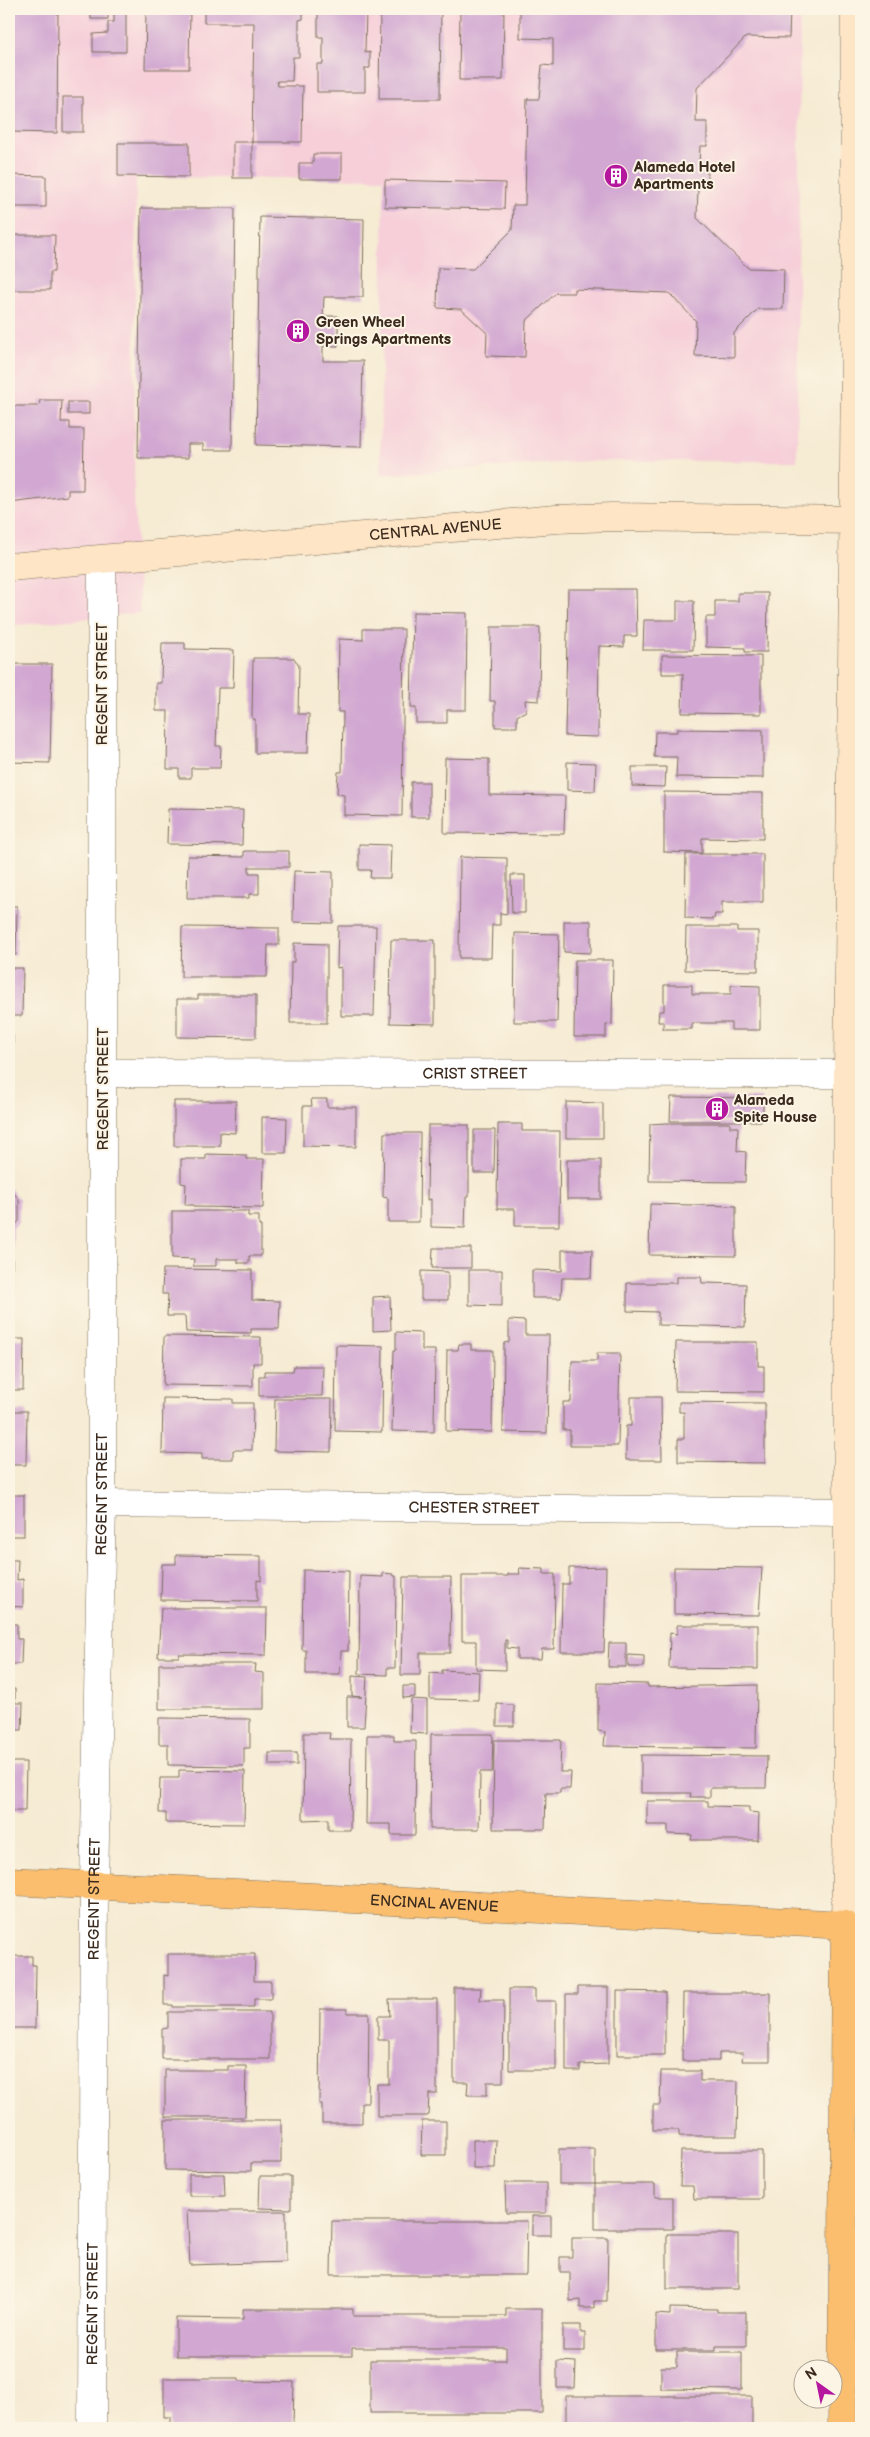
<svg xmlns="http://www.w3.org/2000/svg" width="870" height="2437" font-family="'Balsamiq Sans',sans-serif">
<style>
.built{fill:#f6cfd9}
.building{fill:#d2a8d2}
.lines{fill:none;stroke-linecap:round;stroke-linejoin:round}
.street-casing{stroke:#7c6e5d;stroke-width:29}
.secondary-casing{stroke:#7c6e5d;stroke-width:29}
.primary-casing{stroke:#7c6e5d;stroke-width:29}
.street{stroke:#fff;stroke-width:28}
.secondary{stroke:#fde5c5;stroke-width:28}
.primary{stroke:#fabe6e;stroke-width:28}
.labels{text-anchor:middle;stroke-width:4;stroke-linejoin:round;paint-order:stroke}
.poi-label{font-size:15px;font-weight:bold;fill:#3b2a1e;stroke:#fcf5e5;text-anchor:start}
.street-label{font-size:15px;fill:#3b2a1e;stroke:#fcf5e5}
</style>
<rect width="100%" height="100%" fill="#fcf5e5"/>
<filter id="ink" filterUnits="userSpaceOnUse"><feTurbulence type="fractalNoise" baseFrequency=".02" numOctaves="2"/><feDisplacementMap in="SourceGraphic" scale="10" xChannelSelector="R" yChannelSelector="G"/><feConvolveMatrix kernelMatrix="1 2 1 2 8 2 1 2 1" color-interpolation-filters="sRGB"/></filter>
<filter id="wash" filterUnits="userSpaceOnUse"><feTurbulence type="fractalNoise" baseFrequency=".0096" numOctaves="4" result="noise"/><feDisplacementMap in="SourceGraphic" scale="20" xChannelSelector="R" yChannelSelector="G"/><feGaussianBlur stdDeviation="1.12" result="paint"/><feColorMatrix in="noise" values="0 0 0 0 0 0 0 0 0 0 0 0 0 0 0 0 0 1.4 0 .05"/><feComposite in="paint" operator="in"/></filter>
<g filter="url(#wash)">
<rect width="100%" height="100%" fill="#f6ebd3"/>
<path class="built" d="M9,9H800L797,461H588L380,475L384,179L136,177L134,496L140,613L9,626Z"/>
<g id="blocks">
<g class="building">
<path d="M9,9H58L57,133L9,132Z"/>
<rect x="91" y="9" width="17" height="10"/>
<path d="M146,9H190L189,69H145Z"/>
<path d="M204,9H303V19L299,20V57H293L292,81H277L278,86H303L302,142H252L254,23H204Z"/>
<path d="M318,9H366L365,53L370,52V68H365V92H317V64H323V37H318Z"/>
<path d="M380,9H441L440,99H379Z"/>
<path d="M460,9H504L503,80H459Z"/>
<path d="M520,9H790L789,38L746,37L697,88L696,122H707V146H700L699,164L707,165V187H698L697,218L748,268L784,269L783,309H758L734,333V357L695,356L696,321L669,293L574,289V293H556L526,321L525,357L486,356L487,333L461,309L437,308L438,268L473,269L512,230L513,205H525L527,99H539L542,65L553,66V39L520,38Z"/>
<path d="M114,11H126V52H93V34L108,33V22H114Z"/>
<rect x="63" y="97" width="20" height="35"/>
<rect x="233" y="142" width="19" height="36"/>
<path d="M118,143H189V177L118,176Z"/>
<path d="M313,154H342V179H299V163H313Z"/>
<path d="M9,175L46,176V207H9Z"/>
<path d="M385,180L505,183L504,209L385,207Z"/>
<path d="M141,208H235L232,450H203V444H188V458H138Z"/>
<path d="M260,217L364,219L363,297H324L323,316H338V346H323V361H363L361,447L256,445Z"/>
<path d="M9,235H55L54,272H50V290H9Z"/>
<path d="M40,400H62L61,422H70V429H84L83,490H68V496L9,503V406H39Z"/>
<rect x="68" y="402" width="21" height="12"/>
<path d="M568,589H636L637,636H624V647L599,646L598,737L565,736Z"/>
<path d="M738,593H768L767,652H745V648L706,647V617H715V601H738Z"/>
<path d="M677,601H694L693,650H643L644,620H677Z"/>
<path d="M413,612L467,613L466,710H447V723H416V708H411Z"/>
<path d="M491,627H540L539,701L525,700L526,711L517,716V727H495V701H490Z"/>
<path d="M363,629H404L402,816L344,815V795L337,794L338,772H342L343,712H338L339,639L363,640Z"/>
<path d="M162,643H185V649L234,650L233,688H218L216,746H221L220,768H191V778H179V769H167L168,711H156V683H161Z"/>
<path d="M662,655L761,656V714L682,713L683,674H662Z"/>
<path d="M253,658H294L299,666L298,714H309L308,753H255V719H252Z"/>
<path d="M9,664H52L50,763L9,762Z"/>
<path d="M677,729L763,730V778L676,777L677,757H654L655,732H677Z"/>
<path d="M445,758L489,759V795L565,796L564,834L444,833Z"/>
<path d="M567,762L596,763L595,791L567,790Z"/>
<path d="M632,767H666L665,787L632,786Z"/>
<rect x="411" y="782" width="18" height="35"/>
<path d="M664,792L763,793V839L702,838V853L664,852Z"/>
<path d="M168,809L243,810L242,845L167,844Z"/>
<path d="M359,844L391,845L390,878H370L371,870H359Z"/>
<path d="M244,851H289V867H249V873H259V894H249V898H187L188,856L244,857Z"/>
<path d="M686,854H763V902H722V914H715L714,919L685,918Z"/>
<path d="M460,857L507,858V914L500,913V925H492L491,958H459Z"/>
<path d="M294,871L333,872V923L293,922Z"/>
<path d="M511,875H525V913H512Z"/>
<path d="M9,906H17L16,955H9Z"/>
<path d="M564,921H591V953L564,952Z"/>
<path d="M338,926H376L374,1016H341V967L337,968Z"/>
<path d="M182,927L279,928V945H268L267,977H181Z"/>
<path d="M686,927H737V931H758V971L685,970Z"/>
<path d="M515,933L559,934L557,1022H514Z"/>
<path d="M391,940H435V1024L390,1023Z"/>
<path d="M294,943L327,944V1023H290L291,962H294Z"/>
<path d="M575,960H613L612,1024L606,1025V1037H574Z"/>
<path d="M9,968H23L22,1016H9Z"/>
<path d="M664,985H692V994H731V985L760,986V1030H731V1023H692V1029H663L664,1022H658L659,1011H664Z"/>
<path d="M198,995H256V1038L177,1037V999H198Z"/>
<path d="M9,1035H13V1059L9,1058Z"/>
<path d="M671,1097L763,1098V1121H670Z"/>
<path d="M311,1099H327V1107H356V1147L303,1146V1106H312Z"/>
<path d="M174,1101H236L235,1133L220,1132V1146H174Z"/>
<path d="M566,1102L603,1103V1138H566Z"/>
<path d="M262,1117L287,1118L286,1153H262Z"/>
<path d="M666,1123H730V1127H738L737,1151L746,1152L745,1182L649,1181L650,1124Z"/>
<path d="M498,1124H522V1131H560L559,1226H515V1209H497Z"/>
<path d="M428,1125H469V1197H466L465,1228L431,1227V1199L427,1200Z"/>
<path d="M474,1130H495L494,1173H474Z"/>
<path d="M384,1133H420L419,1222H388V1198L383,1197Z"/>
<path d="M206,1154L246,1155V1159H264L263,1208L194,1207V1205H185L186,1184L181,1183V1159H206Z"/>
<rect x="567" y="1160" width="34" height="39"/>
<path d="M9,1188L19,1199V1221L13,1228L12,1268L9,1267Z"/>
<path d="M650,1204L736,1206V1256L649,1255Z"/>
<path d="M172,1211H248V1216H259V1226H261V1256H249V1263H238V1259H216V1266H193L194,1259L172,1258Z"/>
<path d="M433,1248H471V1268H432Z"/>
<path d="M562,1250H592L591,1278H562L561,1298H532V1270L562,1271Z"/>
<path d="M163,1269L252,1270V1300L280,1301L279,1329H251V1333L186,1332L185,1316H167L168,1294H162Z"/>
<path d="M469,1270H502V1306L469,1305Z"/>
<path d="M421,1271L448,1272V1300H421Z"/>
<path d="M676,1277H701L702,1283L746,1284L745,1327L658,1325V1312L627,1311V1283H676Z"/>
<path d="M390,1296L391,1330L373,1331V1297Z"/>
<path d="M509,1320L525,1321V1335H549L547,1433L503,1432L504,1343L509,1342Z"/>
<path d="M396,1332L422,1333V1350H435L434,1432L392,1431L394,1350H396Z"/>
<path d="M164,1336L261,1337V1363H253V1386L163,1385Z"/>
<path d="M9,1339H24L23,1390H9Z"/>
<path d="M676,1342H758V1366H764V1392L675,1391Z"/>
<path d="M459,1344H471V1350H493L492,1432L446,1431L447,1350H458Z"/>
<path d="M336,1345L383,1346L382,1432L335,1431Z"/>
<path d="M597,1353H620L618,1446H570V1430H563V1402H571L572,1361H597Z"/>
<path d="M294,1366H323L322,1396H259V1376H265V1371H293Z"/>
<path d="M631,1397H661L662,1460H626V1426H631Z"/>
<path d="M163,1398L233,1399V1403H253L252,1450H233V1459H202V1454L162,1453Z"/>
<path d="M275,1399H332L331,1452L274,1451Z"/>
<path d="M679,1402L765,1403V1463L678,1462V1439H684V1412H679Z"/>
<path d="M9,1411H27L26,1465H9Z"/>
<rect x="9" y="1495" width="15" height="41"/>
<path d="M176,1555L261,1556V1581L257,1580V1601L161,1600L162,1564H176Z"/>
<path d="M9,1560H18L17,1580L23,1579V1607L9,1606Z"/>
<path d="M606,1567L604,1652H561L562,1584H569V1568Z"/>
<path d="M674,1567L762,1568L759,1615L674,1614Z"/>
<path d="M519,1568L544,1569V1574H555L554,1649H542L541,1659H517V1649L507,1648V1640H505V1670L476,1669V1641H462V1576H508V1574H520Z"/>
<path d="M303,1570L349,1571L348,1651H341L340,1674H306V1650H302Z"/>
<path d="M383,1573L393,1574L394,1576H396L395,1668H387V1675L359,1674L360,1576L383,1577Z"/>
<path d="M403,1577H451L450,1653H420V1675H401Z"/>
<path d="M161,1608H267L266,1655L179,1654V1657H158Z"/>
<path d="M9,1624H17V1639H22L21,1664H9Z"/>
<path d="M677,1625H758V1669L669,1668L670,1633L677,1634Z"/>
<path d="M609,1643H626V1667H608Z"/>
<path d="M628,1655L644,1656V1667H628Z"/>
<path d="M159,1664H256L255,1672L264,1673V1709H159Z"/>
<path d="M442,1670L479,1672L478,1700L430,1699V1673L442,1674Z"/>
<path d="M352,1676L367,1677L364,1727H347V1697H362L352,1696Z"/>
<path d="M598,1683L648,1684V1687L757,1685L756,1748L604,1746L605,1732L598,1731Z"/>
<path d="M403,1686H415V1697L403,1698Z"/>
<path d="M9,1689H15V1703H23L22,1730H9Z"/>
<path d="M411,1699L427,1700V1734L410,1733Z"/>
<path d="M497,1704L514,1705V1726H497Z"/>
<path d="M159,1718L250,1719V1748H244V1766L168,1765V1744H159Z"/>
<path d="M304,1733H330L329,1739H351L350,1830H328V1819L303,1820Z"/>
<path d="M431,1734H493L492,1772H480L479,1829H430Z"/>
<path d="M367,1735H394V1741H416L415,1835H391V1824H366Z"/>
<path d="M494,1740H561L560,1772H571L570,1789H560V1793H546L545,1829H493Z"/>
<rect x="269" y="1753" width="28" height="12"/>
<path d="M641,1755L767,1756L766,1788H710V1797H690L691,1793H641Z"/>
<path d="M9,1762H26L25,1811H9Z"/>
<path d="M179,1770L245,1771L244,1824L166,1823V1813H159L160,1778H179Z"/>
<path d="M647,1801H708V1806L749,1807V1812L759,1813L758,1840H691L692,1835L668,1834V1825H647Z"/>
<path d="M168,1954H255L254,1981H271V1999H254V2007H173V2005H164V1975L168,1976Z"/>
<path d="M9,1956H32V1965H36L35,2028H9Z"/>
<path d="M578,1987H608V2064L580,2065V2071H566V1994H578Z"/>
<path d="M454,1988H481L480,2000H504L503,2082H487V2095H467L468,2082H454Z"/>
<path d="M509,1989H535V2001H556V2070H509Z"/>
<path d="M617,1991L665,1992V2055H617Z"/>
<path d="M683,1993H770V2061H742L743,2053H719V2061H682Z"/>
<path d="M389,1999H437V2094H429L428,2116H377V2084H389V2040H378V2016H390Z"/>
<path d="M320,2009H348L347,2013H369L368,2103H362V2123H322V2104H319Z"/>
<path d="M168,2012H270V2059H162V2029L168,2028Z"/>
<path d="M228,2066H246L245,2117H165V2070H228Z"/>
<path d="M661,2071H700V2081H738L737,2136H679V2130H653V2105H660Z"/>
<path d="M165,2120H281V2163H251V2171L165,2170Z"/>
<path d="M422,2121H446V2155H421Z"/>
<path d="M473,2140H496L495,2168H473Z"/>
<rect x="559" y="2149" width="36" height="35"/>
<path d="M681,2151H762V2199H694L693,2186H680Z"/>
<path d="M189,2174H224L225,2196H189Z"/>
<path d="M260,2176H291V2209L259,2208Z"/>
<path d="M505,2183H546V2213H506Z"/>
<path d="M595,2184H655V2197H673V2229H595Z"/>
<path d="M187,2211H286V2262L190,2265Z"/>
<rect x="532" y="2216" width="19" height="19"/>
<path d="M332,2221H527L526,2275H331Z"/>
<rect x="667" y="2234" width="71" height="55"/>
<path d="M572,2238H608L607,2301H594V2308H580V2300L570,2301V2272H560V2257H572Z"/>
<path d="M670,2308L717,2309V2312H746V2346H716V2350H656V2314L670,2315Z"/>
<path d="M243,2309H353V2316H506V2309H542V2413H370V2360H506V2348H352V2356H176V2318L243,2319Z"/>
<path d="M563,2325H581V2333H585V2351H563Z"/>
<path d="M677,2352H742V2390L661,2389V2367H677Z"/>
<path d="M557,2361L576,2362L575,2388H557Z"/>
<path d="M164,2378H239V2381L294,2382L293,2428H170V2417H164Z"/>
<path d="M566,2396H752V2428L566,2427Z"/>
</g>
</g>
</g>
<g filter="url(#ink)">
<use href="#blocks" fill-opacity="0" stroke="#7c6e5d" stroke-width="1"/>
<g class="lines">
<g class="street-casing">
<g id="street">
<path id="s1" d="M103,1073L848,1074"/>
<path id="s2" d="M102,1504L846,1512"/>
<path id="s3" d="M92,2428L94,1885L102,1504V560"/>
</g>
</g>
<g class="secondary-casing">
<g id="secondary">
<path d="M855,9V362L848,1074V1761L845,1925L861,1926"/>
<path id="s4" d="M9,567L556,519L612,517L861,520"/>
</g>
</g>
<g class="primary-casing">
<g id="primary">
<path id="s5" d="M9,1881L845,1925L842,2428"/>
</g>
</g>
<use href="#street" class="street"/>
<use href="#secondary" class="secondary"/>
<use href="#primary" class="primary"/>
</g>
</g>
<defs>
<g id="building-disc" transform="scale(1.25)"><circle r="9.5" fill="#b5179e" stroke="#fcf5e5"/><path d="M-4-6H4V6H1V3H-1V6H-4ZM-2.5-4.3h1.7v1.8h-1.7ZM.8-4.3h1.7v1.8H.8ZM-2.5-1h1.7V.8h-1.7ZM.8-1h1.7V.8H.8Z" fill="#fff"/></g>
</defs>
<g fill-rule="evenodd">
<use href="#building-disc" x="616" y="176"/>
<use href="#building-disc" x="298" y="331"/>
<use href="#building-disc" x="717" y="1109"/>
</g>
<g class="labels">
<g class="poi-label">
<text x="634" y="172">Alameda Hotel<tspan x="634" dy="17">Apartments</tspan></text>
<text x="316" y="327">Green Wheel<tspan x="316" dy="17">Springs Apartments</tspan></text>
<text x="734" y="1105">Alameda<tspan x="734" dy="17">Spite House</tspan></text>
</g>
<g class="street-label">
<text dy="5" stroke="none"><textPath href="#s4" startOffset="428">CENTRAL AVENUE</textPath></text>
<text transform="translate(102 684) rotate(-90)" y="5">REGENT STREET</text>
<text dy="5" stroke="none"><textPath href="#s1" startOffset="372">CRIST STREET</textPath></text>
<text transform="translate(103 1089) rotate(-90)" y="5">REGENT STREET</text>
<text dy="5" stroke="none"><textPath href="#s3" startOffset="934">REGENT STREET</textPath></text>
<text dy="5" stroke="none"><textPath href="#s2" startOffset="372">CHESTER STREET</textPath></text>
<text dy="5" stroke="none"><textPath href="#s3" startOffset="529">REGENT STREET</textPath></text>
<text dy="5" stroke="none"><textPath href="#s5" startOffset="426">ENCINAL AVENUE</textPath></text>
<text dy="5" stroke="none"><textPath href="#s3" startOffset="124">REGENT STREET</textPath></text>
</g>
</g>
<rect width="870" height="2437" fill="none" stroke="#fcf5e5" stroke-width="30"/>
<g transform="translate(818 2384) rotate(327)"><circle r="24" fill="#fcf5e5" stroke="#afa495"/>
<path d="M0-4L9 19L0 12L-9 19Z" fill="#b5179e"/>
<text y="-8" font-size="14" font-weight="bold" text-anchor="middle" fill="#3b2a1e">N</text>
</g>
</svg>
